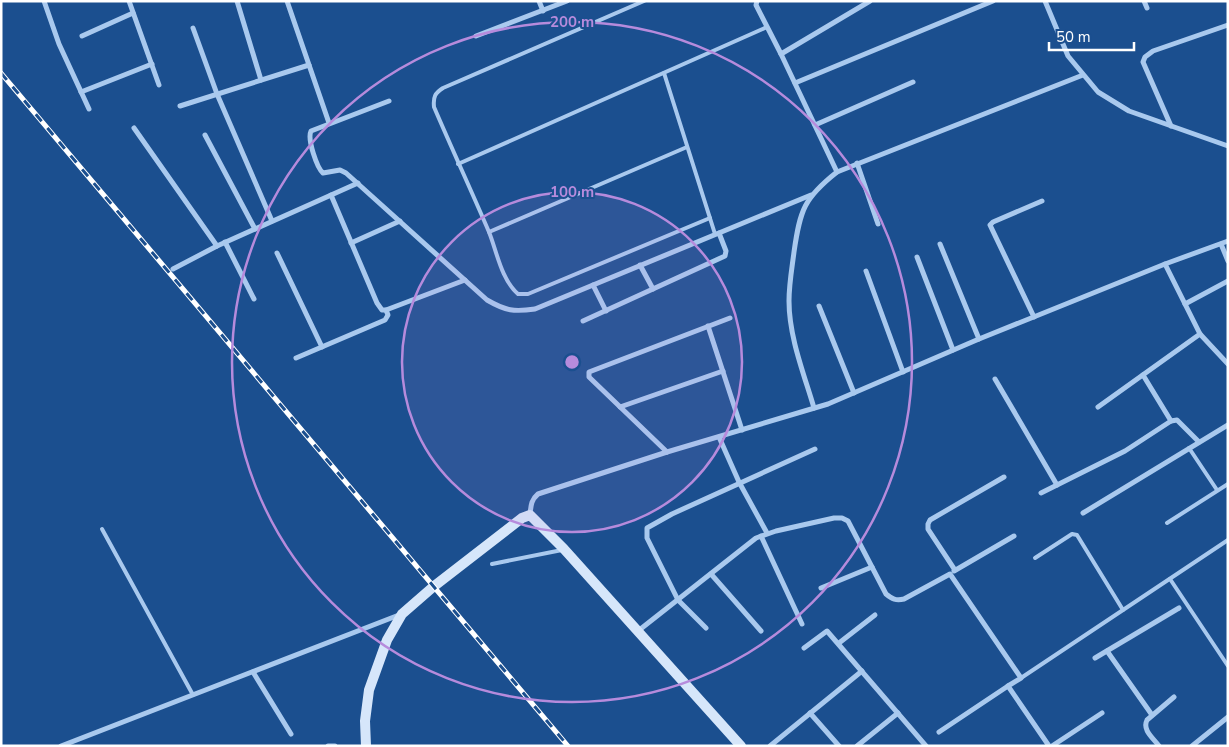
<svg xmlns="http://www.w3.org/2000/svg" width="1229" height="747" font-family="'Nunito Sans',sans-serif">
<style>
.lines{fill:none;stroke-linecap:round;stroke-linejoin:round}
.service{stroke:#a9c9ee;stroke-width:4}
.minor{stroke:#a9c9ee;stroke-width:5}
.secondary{stroke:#d6e6fa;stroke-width:10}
.rail-casing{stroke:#fff;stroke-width:5}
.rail{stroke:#1b4f8f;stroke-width:3;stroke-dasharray:9;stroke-linecap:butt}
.ring{fill:none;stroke:#b68bdc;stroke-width:2.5}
.centre{fill:#b68bdc;stroke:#1b4f8f;stroke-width:2.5}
.ring-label{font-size:15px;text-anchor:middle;font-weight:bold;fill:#b68bdc;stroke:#1b4f8f;stroke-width:4;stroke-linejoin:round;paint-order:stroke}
</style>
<rect width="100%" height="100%" fill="#1b4f8f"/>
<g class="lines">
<g class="service">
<path d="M644,1L443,88C435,93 433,97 434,107C452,149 471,190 489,232C497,252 501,279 518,294H528L710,218"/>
<path d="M664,73L715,234"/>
<path d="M458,164L767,27"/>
<path d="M489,232L687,147"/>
<path d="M1189,448L1217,490"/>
<path d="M1167,523L1228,484"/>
<path d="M102,529L193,695"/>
<path d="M1035,558L1072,534L1077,535L1123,610"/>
<path d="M492,564L562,550"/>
<path d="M1170,579L1228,666"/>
<path d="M1021,678L1228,540"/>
</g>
<g class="minor">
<path d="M44,1L59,44L89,109"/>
<path d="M129,1L159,85"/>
<path d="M237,1L261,80"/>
<path d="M287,1L329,123"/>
<path d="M539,1L543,11"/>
<path d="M757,1L756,5L781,54L837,172"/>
<path d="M1045,1L1068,56L1098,92L1129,111L1228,146"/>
<path d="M1144,1L1147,8"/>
<path d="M193,28L217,94L272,221"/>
<path d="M82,36L133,13"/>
<path d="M476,36L567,1"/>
<path d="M781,54L870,1"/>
<path d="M795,83L993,1"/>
<path d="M81,92L152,64"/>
<path d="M389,101L311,131C307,139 317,168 323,173L340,170L346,173L487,300C506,311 514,312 535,309L811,195"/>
<path d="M180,106L309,65"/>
<path d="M815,125L913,82"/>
<path d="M1171,126L1143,62L1145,57L1153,51L1228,25"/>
<path d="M134,128L217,246"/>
<path d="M205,135L255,229"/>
<path d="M857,163L878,224"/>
<path d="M331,195L377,303L382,310H386L465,280"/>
<path d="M225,242L254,299"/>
<path d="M351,243L400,221"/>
<path d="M940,244L979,339"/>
<path d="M1221,244L1228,261"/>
<path d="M277,253L322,347"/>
<path d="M917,257L953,350"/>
<path d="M1165,264L1200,334L1228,364"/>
<path d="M640,265L653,289"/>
<path d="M173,269L217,246L358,183"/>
<path d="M866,271L903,372"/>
<path d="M593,285L606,311"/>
<path d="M1185,304L1228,281"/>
<path d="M819,306L854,393"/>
<path d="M1034,317L990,225L993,222L1042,201"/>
<path d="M583,321L725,256L726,251L719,233"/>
<path d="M708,326L742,430"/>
<path d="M296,358L385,320L388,315L386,310"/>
<path d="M1143,375L1171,421"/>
<path d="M995,379L1057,485"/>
<path d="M620,407L723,371"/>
<path d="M1098,407L1200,334"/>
<path d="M814,408C804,374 789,337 789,301C789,284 792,268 794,252C800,210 804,198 837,172L1083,75"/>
<path d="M719,437L739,482L767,533"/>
<path d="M667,452L589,377V372L730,318"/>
<path d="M1041,493L1125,451L1171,421L1177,420L1199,442"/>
<path d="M1083,513L1228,425"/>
<path d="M530,515C531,505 531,500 538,494L667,452L828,404L979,339L1165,264L1228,241"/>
<path d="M761,536L802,624"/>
<path d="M955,570L928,529V524L930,520L1004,477"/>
<path d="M954,571L1014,536"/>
<path d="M711,574L761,631"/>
<path d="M821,588L872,567"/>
<path d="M706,628L678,600L647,538V528L672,514L815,449"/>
<path d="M638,631L756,538L776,531L834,518H842L848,521L886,594C892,599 896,601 904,599L950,574L1021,678L1008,686L1049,746"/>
<path d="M839,643L875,615"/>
<path d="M804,648L827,631L926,746"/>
<path d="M1107,651L1152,715"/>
<path d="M1095,658L1179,608"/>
<path d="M253,672L291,734"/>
<path d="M810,713L839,746"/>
<path d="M939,732L1008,686"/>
<path d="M61,746L399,615"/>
<path d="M328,746H335"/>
<path d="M770,746L862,671"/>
<path d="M857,746L898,713"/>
<path d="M1052,746L1102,713"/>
<path d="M1159,746C1153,738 1142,730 1147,720L1174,697"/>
<path d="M1192,746L1228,717"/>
</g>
<path class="secondary" d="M366,746L365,721L369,690L387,640L402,614L433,587L522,518L530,515L564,549L741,746"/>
<g class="rail-casing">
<path id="rail" d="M1,73L568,746"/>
</g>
<use href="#rail" class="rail"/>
</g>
<circle cx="572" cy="362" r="170" fill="#b68bdc" fill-opacity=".12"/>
<g class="ring">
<circle cx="572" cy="362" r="170"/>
<circle cx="572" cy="362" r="340"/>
</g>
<circle cx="572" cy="362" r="8" class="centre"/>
<g class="ring-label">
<text x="572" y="27">200 m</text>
<text x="572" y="197">100 m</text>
</g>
<rect width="1229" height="747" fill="none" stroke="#ffffff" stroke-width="5"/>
<path d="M1049 42v8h85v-8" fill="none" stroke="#ffffff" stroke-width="2.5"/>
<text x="1056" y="42" font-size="15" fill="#ffffff" stroke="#1b4f8f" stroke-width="4" paint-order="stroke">50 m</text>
</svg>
